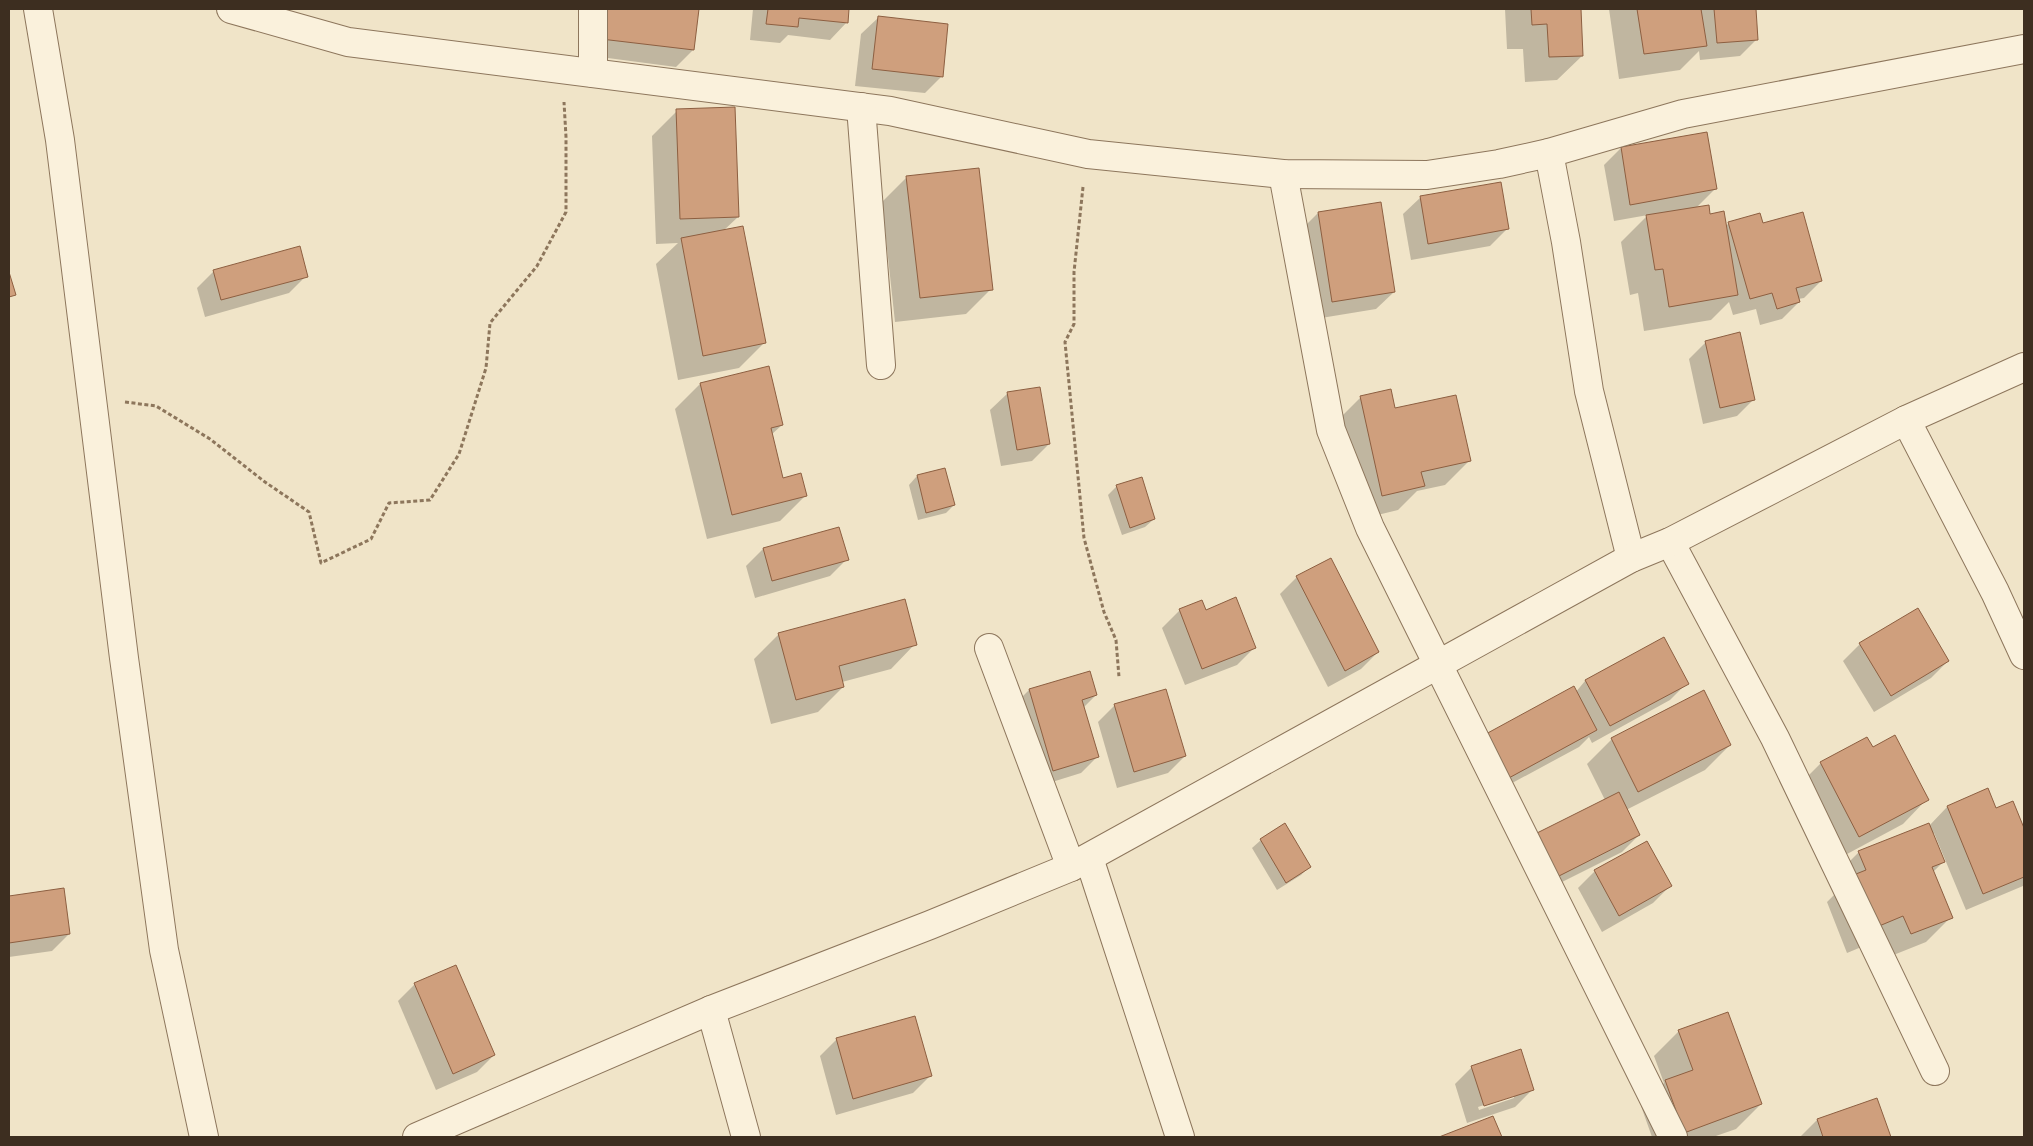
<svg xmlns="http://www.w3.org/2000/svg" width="2033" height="1146" font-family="Lora,serif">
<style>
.shadow{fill:#0003;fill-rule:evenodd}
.building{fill:#cf9f7d;stroke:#8d5f41}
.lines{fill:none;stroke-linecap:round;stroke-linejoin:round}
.minor-casing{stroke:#8d765c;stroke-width:30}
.path{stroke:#8d765c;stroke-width:3;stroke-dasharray:4 2.5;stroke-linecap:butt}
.minor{stroke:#faf1dc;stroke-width:28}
</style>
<rect width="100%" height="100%" fill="#f0e4c8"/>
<g class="shadow">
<path d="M595,9H698L693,50L676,67L585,55Z"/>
<path d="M753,9H848L847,22L830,40L788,35L780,43L750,40Z"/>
<path d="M1505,9H1579L1582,56L1557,80L1525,82L1523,49H1507Z"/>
<path d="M1609,9H1754L1757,39L1740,56L1700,60L1699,51L1680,70L1619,79Z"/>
<path d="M879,17L942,76L925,93L855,86L861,34Z"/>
<path d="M677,111L738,217L723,231L764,343L739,368L678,380L656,264L678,243L656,244L652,136Z"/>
<path d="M1621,148L1715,189L1696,208L1725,227L1729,223L1762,224L1821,281L1804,298L1798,299L1799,302L1782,319L1760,325L1756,309L1733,315L1729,302L1711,320L1644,331L1638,293L1630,295L1621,242L1648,215L1614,221L1604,165Z"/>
<path d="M907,177L991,289L966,314L895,322L882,202Z"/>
<path d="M1421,197L1507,229L1490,246L1411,260L1403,214Z"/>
<path d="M1318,213L1394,292L1376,309L1315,319L1301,230Z"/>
<path d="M214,271L306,276L289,293L205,317L197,288Z"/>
<path d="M1706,342L1754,399L1737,416L1703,424L1689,359Z"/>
<path d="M700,384L782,425L771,435L782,479L805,496L780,521L707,539L675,409Z"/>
<path d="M1008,393L1049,444L1032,461L1001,466L990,410Z"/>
<path d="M1361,397L1470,460L1445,485L1417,491L1398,510L1357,520L1336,422Z"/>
<path d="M944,469L954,505L946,513L918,520L909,485L917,476Z"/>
<path d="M1117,486L1154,519L1145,527L1122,535L1108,495Z"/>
<path d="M763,549L847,559L830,576L755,598L746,566Z"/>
<path d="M1297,577L1378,652L1361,669L1328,687L1280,594Z"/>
<path d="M1201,602L1205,611L1254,648L1237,665L1185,685L1162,628L1179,611Z"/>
<path d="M779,634L915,644L891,669L842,682L843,687L818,712L771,724L754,659Z"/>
<path d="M1664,639L1687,683L1670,700L1592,743L1589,737L1579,747L1490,795L1585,681Z"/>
<path d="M1860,644L1948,661L1931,678L1874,712L1843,661Z"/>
<path d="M1029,690L1096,695L1083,708L1098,756L1081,773L1036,787L1012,707Z"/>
<path d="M1115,705L1185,756L1168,773L1117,788L1098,722Z"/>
<path d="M1612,739L1730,745L1705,770L1626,810L1639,835L1622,852L1540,893L1605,800L1587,764Z"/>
<path d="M1872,748L1927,799L1903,824L1834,861L1796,788L1821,763Z"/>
<path d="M2013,803L2024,831L2023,886L1966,910L1934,833L1932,834L1943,862L1933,872L1951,917L1926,942L1886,958L1878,940L1847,953L1827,902L1839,890L1834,877L1859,852L1929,826L1947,807L1996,810Z"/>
<path d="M1261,840L1309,867L1301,875L1277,890L1252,848Z"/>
<path d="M1595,871L1670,886L1653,903L1602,932L1578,888Z"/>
<path d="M63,889L69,934L52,951L9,957V897Z"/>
<path d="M415,984L494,1055L477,1072L436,1090L398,1001Z"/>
<path d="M1679,1031L1761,1104L1736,1129L1713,1137H1652L1641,1106L1664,1083L1654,1056Z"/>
<path d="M837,1039L930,1076L913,1093L836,1115L820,1056Z"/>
<path d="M1472,1067L1532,1090L1515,1107L1467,1123L1455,1084ZM1514,1095V1098L1479,1110L1478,1107Z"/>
<path d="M1876,1100L1890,1137H1800L1817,1120Z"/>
<path d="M1492,1117L1500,1137H1443Z"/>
</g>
<g class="building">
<path d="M605,9H699L694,50L601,39Z"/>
<path d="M768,9H849L848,23L799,18L798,27L766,24Z"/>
<path d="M1531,9H1581L1583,56L1549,57L1547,24L1532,25Z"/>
<path d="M1637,9H1701L1707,46L1644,54Z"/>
<path d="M1714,9H1756L1758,40L1717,43Z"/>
<path d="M878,16L948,24L943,77L872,69Z"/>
<path d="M735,107L739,217L680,219L676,109Z"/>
<path d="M1707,132L1717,189L1630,205L1621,147Z"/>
<path d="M979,168L993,290L920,298L906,176Z"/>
<path d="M1501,182L1509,229L1428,244L1420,196Z"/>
<path d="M1381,202L1395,292L1332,302L1318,212Z"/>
<path d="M1709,205L1710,214L1724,211L1738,295L1669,307L1663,269L1655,270L1646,215Z"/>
<path d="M1803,212L1822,281L1796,288L1800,302L1777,309L1772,293L1750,299L1728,222L1760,213L1763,223Z"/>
<path d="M743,226L766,343L703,356L681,238Z"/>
<path d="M300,246L308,277L221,300L213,270Z"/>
<path d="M9,272L16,295L9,297Z"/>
<path d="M1740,332L1755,400L1720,408L1705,341Z"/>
<path d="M769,366L783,425L771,428L783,478L801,473L807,496L732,515L700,383Z"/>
<path d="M1040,387L1050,444L1017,450L1007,392Z"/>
<path d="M1391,389L1395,408L1456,395L1471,461L1421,472L1425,486L1382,496L1360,396Z"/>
<path d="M945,468L955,505L926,513L917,475Z"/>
<path d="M1142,477L1155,519L1130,528L1116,485Z"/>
<path d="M839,527L849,560L772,581L763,548Z"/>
<path d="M1331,558L1379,652L1345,671L1296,576Z"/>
<path d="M1236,597L1256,648L1202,669L1179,609L1202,600L1206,610Z"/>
<path d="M905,599L917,645L839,666L844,687L796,700L778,633Z"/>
<path d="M1918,608L1949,661L1891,696L1859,643Z"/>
<path d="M1664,637L1689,684L1610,726L1585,680Z"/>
<path d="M1090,671L1097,695L1082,700L1099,757L1053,771L1029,689Z"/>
<path d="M1574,686L1597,730L1507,779L1484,735Z"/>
<path d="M1166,689L1186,756L1134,772L1114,704Z"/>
<path d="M1704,690L1731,745L1638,792L1611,738Z"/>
<path d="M1895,735L1929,800L1859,837L1820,762L1867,737L1873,747Z"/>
<path d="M1988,788L1996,808L2013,801L2024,828V877L1983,894L1947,806Z"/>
<path d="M1619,792L1640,835L1557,877L1535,834Z"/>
<path d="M1285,823L1311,867L1286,883L1260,839Z"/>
<path d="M1929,823L1945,862L1932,867L1953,918L1911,934L1903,916L1872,929L1851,876L1866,870L1858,851Z"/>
<path d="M1647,841L1672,886L1619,916L1594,870Z"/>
<path d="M64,888L70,934L9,943V896Z"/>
<path d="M456,965L495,1055L453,1074L414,983Z"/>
<path d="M1728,1012L1762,1104L1684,1133L1665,1080L1693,1070L1678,1030Z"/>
<path d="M915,1016L932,1076L853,1099L836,1038Z"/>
<path d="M1521,1049L1534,1090L1484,1106L1471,1066Z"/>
<path d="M1877,1098L1891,1137H1823L1817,1119Z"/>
<path d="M1493,1116L1502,1137H1439Z"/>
</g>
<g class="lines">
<g class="minor-casing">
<g id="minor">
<path d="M38,9L60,140L124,658L164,950L204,1137"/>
<path d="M231,9L348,42L890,111L1088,154L1283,174L1427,175L1499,164L1549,153L1683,114L2024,49"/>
<path d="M593,9V73"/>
<path d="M861,107L881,365"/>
<path d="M1549,153L1566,242L1589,391L1631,558"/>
<path d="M1283,174L1331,430L1370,528L1673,1137"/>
<path d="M1906,420L1995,592L2024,655"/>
<path d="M1670,542L1775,738L1935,1071"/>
<path d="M989,648L1071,867"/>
<path d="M1089,858L1180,1137"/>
<path d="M711,1010L746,1137"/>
<path d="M417,1137L711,1010L930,925L1071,867L1631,558L1670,542L1906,420L2024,367"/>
</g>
</g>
<g class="path">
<path d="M1083,187L1074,272V324L1065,342L1084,538L1104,612L1116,640L1119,677"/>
<path d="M125,402L156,406L210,439L265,482L309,512L321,563L371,539L389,503L430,500L459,454L486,368L490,323L537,266L566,212V137L564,102"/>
</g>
<use href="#minor" class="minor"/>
</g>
<rect width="2033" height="1146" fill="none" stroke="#3d2e20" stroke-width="20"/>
</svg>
